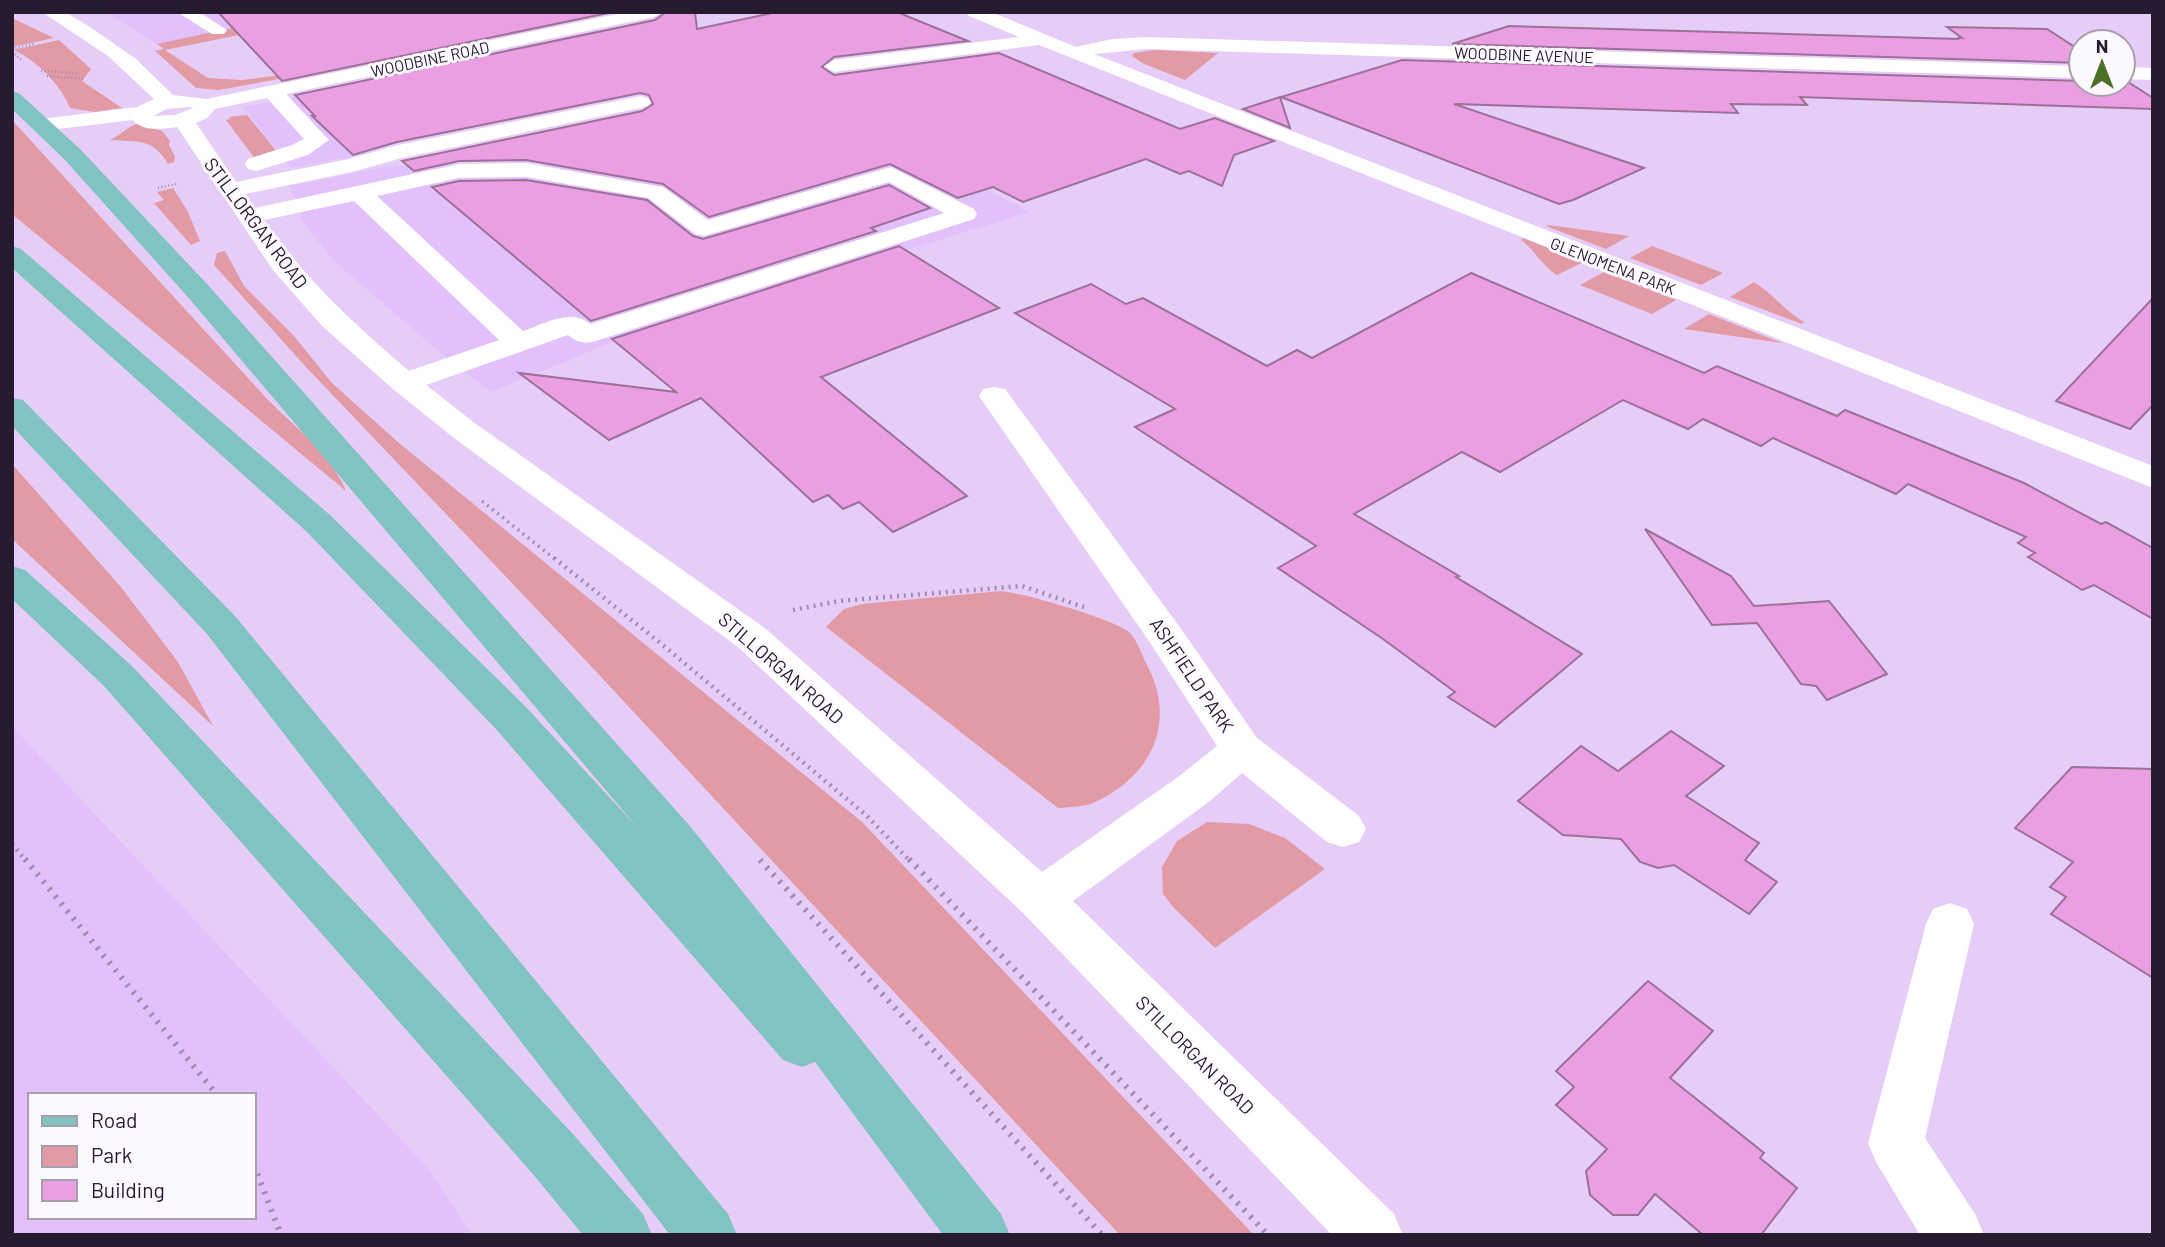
<svg xmlns="http://www.w3.org/2000/svg" width="2165" height="1247" font-family="Barlow,sans-serif">
<style>
.built{fill:#e2c0fc;fill-rule:evenodd}
.green{fill:#e29aa4}
.building{fill:#ea9fe2;stroke:#9d7098;stroke-width:2}
.lines{fill:none;stroke-linecap:round;stroke-linejoin:round}
.path-far3{stroke:#a08caf;stroke-width:2.5;stroke-dasharray:1 2.5;stroke-linecap:butt}
.path-far2{stroke:#a08caf;stroke-width:3.5;stroke-dasharray:2 4.5;stroke-linecap:butt}
.path-far1{stroke:#a08caf;stroke-width:4.5;stroke-dasharray:2 5;stroke-linecap:butt}
.path{stroke:#a08caf;stroke-width:6;stroke-dasharray:2.5 7;stroke-linecap:butt}
.minor{fill:#fff;fill-rule:evenodd}
.major{fill:#80c3c0;fill-rule:evenodd}
.labels{text-anchor:middle;stroke-width:6;stroke-linejoin:round;paint-order:stroke}
.far-street-label{font-size:16px;fill:#261b2f;stroke:#fbf8fe}
.street-label{font-size:19px;fill:#261b2f;stroke:#fbf8fe}
</style>
<rect width="100%" height="100%" fill="#e6cdf8"/>
<g class="built">
<path d="M106,12H316L165,49Z"/>
<path d="M307,95L358,141L365,154L291,168L243,107Z"/>
<path d="M898,142L1030,212L625,337L491,392L443,355L335,262L301,220L290,186L385,167L421,165L529,164L571,167Z"/>
<path d="M12,726L427,1167L472,1235H12ZM30,1095H254V1217H30Z"/>
</g>
<g class="green">
<path d="M301,13L312,20L165,50L208,78L242,80L351,66L218,90L196,88L155,51L164,49L157,44Z"/>
<path d="M12,18L54,38L12,47Z"/>
<path d="M59,40L91,69L82,81L122,108L94,112L70,108C61,85 37,61 14,50Z"/>
<path d="M1154,50L1218,53L1185,80L1144,64L1132,56L1134,53Z"/>
<path d="M247,115L278,153L256,160L226,120L230,119L229,117Z"/>
<path d="M12,120L269,401C296,428 332,455 346,491L12,214Z"/>
<path d="M137,124L162,131L170,141L169,145L175,157L174,162L168,164C153,138 138,142 110,140C121,135 127,127 137,124Z"/>
<path d="M173,188L188,212L200,241L191,245L154,203L164,200L157,192Z"/>
<path d="M1549,225L1629,236L1606,249L1546,226Z"/>
<path d="M1523,238L1583,262L1557,275C1542,266 1535,250 1521,240Z"/>
<path d="M1652,246L1723,273L1701,285L1630,258Z"/>
<path d="M225,251L244,286L294,336L332,383L399,443L862,822L1254,1235H1120L589,664L306,367L214,265L217,253Z"/>
<path d="M1604,272L1676,300L1652,314L1580,285Z"/>
<path d="M1754,282C1772,293 1785,311 1804,322L1802,324L1730,297Z"/>
<path d="M1709,314L1782,343L1684,329Z"/>
<path d="M12,464L120,586L178,662L213,726L12,539Z"/>
<path d="M1001,591C1024,593 1113,619 1129,632C1137,639 1142,656 1147,665C1177,722 1152,776 1095,802C1085,807 1070,807 1058,808L826,627L844,609L862,604Z"/>
<path d="M1207,822L1249,824L1285,838L1325,869L1215,948L1173,907L1163,894L1162,867L1177,841Z"/>
</g>
<g class="building">
<path d="M218,12H613L282,81Z"/>
<path d="M666,12H695L697,29L777,12H897L968,41L834,57L822,67L834,75L999,53L1180,129L1215,118L1274,141L1234,155L1222,186L1189,171L1180,174L1146,159L1023,202L993,187L958,198L890,164L709,217L663,184L526,160L459,161L414,171L402,161L642,111L653,104L649,95L640,93L397,142L353,155L312,116H315L295,95L655,20Z"/>
<path d="M1509,26L1959,39L1957,38H1962L1947,27L2047,29L2081,51V63L1452,44Z"/>
<path d="M1402,60L2081,81V84L2128,82L2153,98V109L1800,97L1807,105L1731,104L1738,113L1454,104L1644,168L1573,200L1559,204L1281,97Z"/>
<path d="M1280,97L1290,128L1243,109Z"/>
<path d="M526,180L647,200L693,236L703,239L889,185L930,208L871,228L876,231L591,321L432,187L459,181Z"/>
<path d="M899,246L999,308L821,377L967,496L893,532L859,502L843,509L828,495L813,502L701,398L609,440L519,373L676,392L612,339Z"/>
<path d="M1471,273L1704,373L1717,366L1837,416L1845,410L2024,483L2101,524L2106,522L2153,548V619L2094,585L2082,590L2028,557L2035,553L2018,543L2026,537L1908,484L1896,494L1773,438L1761,446L1703,419L1688,429L1623,400L1500,472L1462,452L1354,514L1459,576L1456,577L1582,654L1495,727L1448,697L1455,692L1383,639L1278,568L1316,546L1135,427L1175,409L1015,313L1091,284L1126,304L1143,298L1267,366L1297,350L1312,358Z"/>
<path d="M2153,298V405L2130,429L2056,401Z"/>
<path d="M1645,529L1731,576L1754,606L1829,601L1887,674L1827,700L1816,686L1801,684L1757,623L1712,625Z"/>
<path d="M1671,731L1724,766L1686,796L1759,843L1745,860L1777,882L1749,914L1674,865L1658,868L1640,862L1621,839L1563,835L1518,801L1581,746L1618,771Z"/>
<path d="M2072,767L2153,769V978L2051,914L2066,897L2050,887L2073,862L2015,828Z"/>
<path d="M1648,981L1713,1031L1670,1078L1764,1153L1760,1158L1797,1188L1761,1235H1703L1655,1194L1638,1215H1613L1590,1195L1586,1171L1607,1149L1556,1105L1574,1087L1556,1071Z"/>
</g>
<g class="lines">
<g class="path-far3">
<path d="M12,49L35,44"/>
<path d="M12,52L22,60"/>
<path d="M41,71L77,73"/>
<path d="M47,76L84,79"/>
<path d="M158,188L177,184"/>
</g>
<path class="path-far2" d="M482,501L556,560"/>
<g class="path-far1">
<path d="M554,558L664,646L866,815L910,861"/>
<path d="M793,610L839,601L1022,586L1087,608"/>
<path d="M12,844L26,861"/>
</g>
<g class="path">
<path d="M25,859L217,1095"/>
<path d="M909,859L1268,1235"/>
<path d="M760,860L1102,1235"/>
<path d="M254,1165L281,1235"/>
</g>
<g class="minor">
<path d="M42,12H65L90,27L136,59L173,95L206,99L627,12H663L654,17L286,94L329,140L308,155L256,171L248,169L245,164L248,159L292,145L304,139L267,98L215,109L207,118L196,123L236,182L349,159L398,145L641,96L648,98L651,102L648,106L641,108L402,158L352,172L245,194L255,208L459,164L526,163L663,187L708,220L891,167L974,209L977,214L974,219L596,341C584,344 578,343 568,335L426,385L476,424L766,629L1042,872L1178,777L1217,746L1151,644L979,396L983,389L994,387L1005,389L1179,626L1257,738L1359,816L1366,829L1359,842L1343,847L1327,842L1242,773L1210,801L1073,901L1394,1214L1403,1235H1332L1023,913L738,647L454,438L393,389L322,326L273,270L177,127C163,129 142,132 133,120L41,131L33,130L30,125L33,120L137,107L154,99L108,56ZM189,107L193,108L175,115L153,116L167,109ZM526,177L648,198L695,234L704,236L889,182L944,213L590,324C570,308 545,324 523,331L377,196L459,178ZM354,201L499,340L409,371C352,322 308,282 264,220Z"/>
<path d="M177,12H199L227,30L224,34H212Z"/>
<path d="M966,12H991L1076,47L1112,39L1147,37L2081,66V78L1147,49L1094,54L2153,466V488L1039,45L834,72L824,66L834,60L1019,37L969,16Z"/>
<path d="M2123,67L2153,68V80L2123,79Z"/>
<path d="M1950,903L1967,909L1974,924L1925,1138L1975,1214L1984,1235H1920L1876,1162L1868,1143L1926,924L1933,909Z"/>
</g>
<g class="major">
<path d="M12,91L19,93L81,150L207,284L689,825L1001,1214L1010,1235H943L815,1062L802,1067L783,1060L495,728L306,531L12,268V246L21,249L330,515L525,706L637,827L187,296L65,160L12,109Z"/>
<path d="M12,398L23,400L235,616L728,1214L737,1235H670L207,634L12,426Z"/>
<path d="M12,566L25,570L132,666L572,1133L643,1214L652,1235H583L532,1173L104,686L12,599Z"/>
</g>
</g>
<g class="labels">
<g class="far-street-label">
<text transform="translate(1524 55) rotate(2)" y="6">WOODBINE AVENUE</text>
<text transform="translate(430 59) rotate(-12)" y="6">WOODBINE ROAD</text>
<text transform="translate(1613 266) rotate(21)" y="6">GLENOMENA PARK</text>
</g>
<g class="street-label">
<text transform="translate(256 223) rotate(53)" y="7">STILLORGAN ROAD</text>
<text transform="translate(781 668) rotate(41)" y="7">STILLORGAN ROAD</text>
<text transform="translate(1192 675) rotate(56)" y="7">ASHFIELD PARK</text>
<text transform="translate(1195 1055) rotate(45)" y="7">STILLORGAN ROAD</text>
</g>
</g>
<rect width="2165" height="1247" fill="none" stroke="#261b2f" stroke-width="28"/>
<rect x="28" y="1093" width="228" height="126" fill="#fbf8fe" stroke="#a6a0ab" stroke-width="2"/>
<rect x="42" y="1116" width="35" height="10" fill="#80c3c0" stroke="#a6a0ab" stroke-width="2"/>
<text x="91" y="1128" font-size="21" fill="#261b2f">Road</text>
<rect x="42" y="1146" width="35" height="21" fill="#e29aa4" stroke="#a6a0ab" stroke-width="2"/>
<text x="91" y="1163" font-size="21" fill="#261b2f">Park</text>
<rect x="42" y="1180" width="35" height="21" fill="#ea9fe2" stroke="#a6a0ab" stroke-width="2"/>
<text x="91" y="1198" font-size="21" fill="#261b2f">Building</text>
<g transform="translate(2102 63)"><circle r="33" fill="#fbf8fe" stroke="#a6a0ab" stroke-width="2"/>
<path d="M0-5L12 26L0 18L-12 26Z" fill="#4d6f26"/>
<text y="-10" font-size="19" font-weight="bold" text-anchor="middle" fill="#261b2f">N</text>
</g>
</svg>
